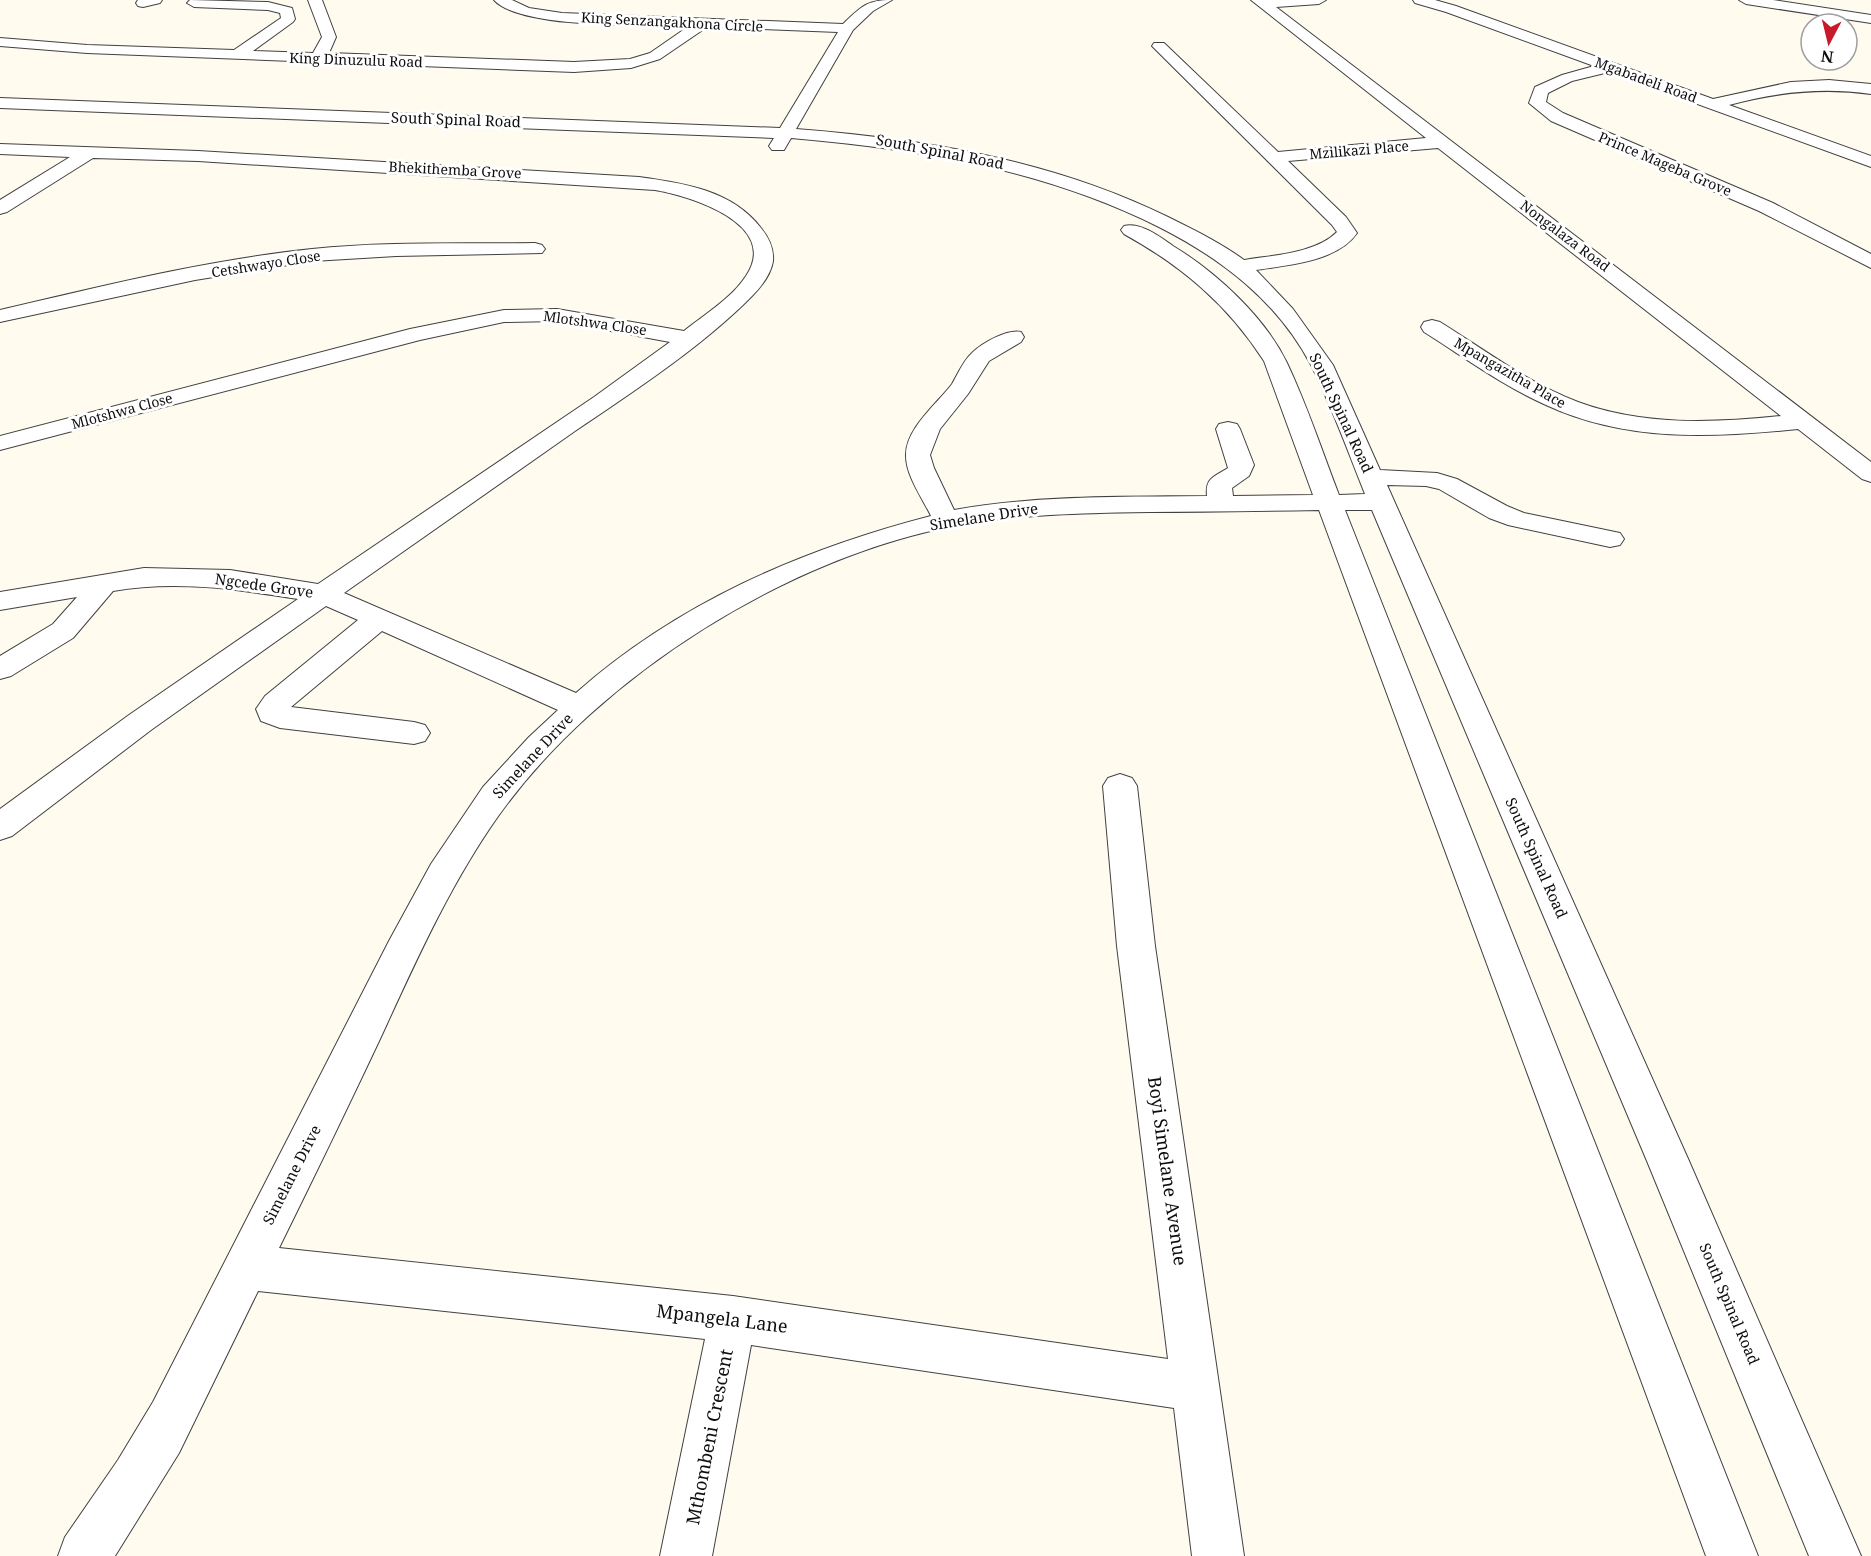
<svg xmlns="http://www.w3.org/2000/svg" width="1871" height="1556" font-family="'Noto Serif',serif">
<style>
.lines{fill:none;stroke-linecap:round;stroke-linejoin:round}
.minor-casing{stroke:#414141;stroke-width:2}
.minor{fill:#fff;fill-rule:evenodd}
.labels{text-anchor:middle;stroke-width:6;stroke-linejoin:round;paint-order:stroke}
.far-street-label{font-size:14px;fill:#0e0e0e;stroke:#fff}
.street-label{font-size:15px;fill:#0e0e0e;stroke:#fff}
.near-street-label{font-size:18px;fill:#0e0e0e;stroke:#fff}
</style>
<rect width="100%" height="100%" fill="#fffbef"/>
<g class="lines">
<g class="minor-casing">
<g id="minor">
<path d="M138,0H162L160,3L143,7L138,6L136,3Z"/>
<path d="M190,0L268,2L292,8L295,19L293,22L253,51L313,53L322,37L308,0H322L336,37L329,53L574,62L630,59L650,53L689,26C648,25 520,29 494,0H512L529,8L562,13L843,24C861,7 866,0 892,0L873,11L853,30L796,129C925,139 1052,160 1168,217C1194,230 1221,243 1244,260C1272,255 1315,254 1337,232L1332,225L1152,46L1154,43H1164L1278,152L1426,138L1251,0H1326L1319,4L1276,7L1871,462V482L1862,479L1798,429C1712,438 1626,442 1546,405C1503,386 1464,357 1424,332L1421,327L1424,322L1432,320L1440,322C1485,350 1528,383 1578,402C1643,426 1714,423 1781,416L1438,148L1288,161L1346,217L1357,233C1337,262 1287,265 1256,270L1293,309L1333,365L1380,470L1437,473L1457,479L1507,506L1524,513L1620,533L1624,539L1620,545L1610,547L1508,525L1489,518L1439,489L1426,486L1387,485L1689,1161L1861,1556H1809L1647,1161L1372,510H1345L1758,1556H1706L1319,510C1263,511 1206,512 1150,512C1087,513 1023,514 960,525C791,555 599,675 499,815C450,884 415,963 380,1039C347,1109 313,1179 279,1248L733,1296L1168,1359L1117,946L1103,786L1108,778L1120,774L1132,778L1137,786L1155,946L1244,1556H1192L1174,1408L751,1345L712,1556H660L705,1339L258,1291L179,1453L115,1556H58L65,1537L118,1460L153,1402L389,941L431,864L483,787L529,737L558,710L382,631L291,707L414,722L425,725L430,733L425,741L414,744L280,728L261,721L256,709L265,696L358,620L326,606L151,730L12,836L0,840V809L129,715L298,599C236,589 175,580 113,591L73,638L11,676L0,679V656L53,624L77,597L0,610V592L144,568L230,570L318,584L594,397L670,342L557,321L504,322L420,340L0,450V436L410,329L504,310L557,309L684,331C704,315 732,298 746,276C781,224 690,196 655,190L198,161L93,158L7,212L0,214V200L70,157L0,154V144L198,151L639,177C683,183 732,190 761,228C769,238 774,248 773,261C771,274 761,287 752,296C704,345 633,392 575,431C498,485 421,539 344,593L576,693C678,603 800,550 931,516C923,499 906,476 906,456C905,429 937,404 952,384C958,374 963,361 972,353C982,343 1007,329 1021,332L1024,337L1021,342L989,361L968,394L940,429L930,455L934,468L954,510C1037,495 1123,497 1207,496C1205,478 1214,477 1228,468L1216,429L1219,424L1228,422L1237,424L1240,429L1254,465L1249,476L1232,488L1233,496L1313,495L1264,361C1228,305 1182,266 1124,234L1121,230L1124,226C1141,222 1160,237 1173,246C1216,272 1265,317 1287,363C1307,405 1322,451 1339,495L1365,494C1348,452 1332,406 1311,365C1277,301 1222,259 1159,227C1043,169 919,149 791,138L784,150H772L769,146L774,138L0,108V98L780,128L838,32L707,27L660,59L631,68L574,72L87,53L0,46V38L87,45L234,50L281,18L280,13L268,10L194,7L187,3Z"/>
<path d="M1413,0H1435L1456,6L1713,99L1791,82L1829,80L1871,84V94C1822,87 1777,92 1729,105L1871,156V167L1609,72L1572,81L1548,93L1546,102L1563,113L1773,203L1871,254V268L1759,211L1551,121L1529,103L1535,87L1562,75L1594,66L1446,12L1415,3Z"/>
<path d="M1739,0H1773L1871,15V23L1746,4Z"/>
<path d="M535,243L542,245L545,249L542,253L396,256L313,261L195,280L0,322V310C103,286 207,260 312,249C386,241 461,244 535,243Z"/>
</g>
</g>
<use href="#minor" class="minor"/>
</g>
<g class="labels">
<g class="far-street-label">
<text transform="translate(672 22) rotate(3)" y="5">King Senzangakhona Circle</text>
<text transform="translate(356 60) rotate(2)" y="5">King Dinuzulu Road</text>
<text transform="translate(1646 80) rotate(20)" y="5">Mgabadeli Road</text>
<text transform="translate(1359 150) rotate(-5)" y="5">Mzilikazi Place</text>
<text transform="translate(1665 164) rotate(23)" y="5">Prince Mageba Grove</text>
<text transform="translate(455 170) rotate(3)" y="5">Bhekithemba Grove</text>
<text transform="translate(1565 236) rotate(37)" y="5">Nongalaza Road</text>
<text transform="translate(266 264) rotate(-9)" y="5">Cetshwayo Close</text>
<text transform="translate(595 323) rotate(8)" y="5">Mlotshwa Close</text>
<text transform="translate(1510 373) rotate(30)" y="5">Mpangazitha Place</text>
<text transform="translate(122 411) rotate(-15)" y="5">Mlotshwa Close</text>
</g>
<g class="street-label">
<text transform="translate(456 120) rotate(2)" y="5">South Spinal Road</text>
<text transform="translate(940 152) rotate(11)" y="5">South Spinal Road</text>
<text transform="translate(1341 413) rotate(65)" y="5">South Spinal Road</text>
<text transform="translate(984 517) rotate(-9)" y="5">Simelane Drive</text>
<text transform="translate(264 586) rotate(8)" y="5">Ngcede Grove</text>
<text transform="translate(533 756) rotate(-47)" y="5">Simelane Drive</text>
<text transform="translate(1536 858) rotate(66)" y="5">South Spinal Road</text>
<text transform="translate(292 1175) rotate(-63)" y="5">Simelane Drive</text>
<text transform="translate(1729 1304) rotate(67)" y="5">South Spinal Road</text>
</g>
<g class="near-street-label">
<text transform="translate(1167 1171) rotate(82)" y="6">Boyi Simelane Avenue</text>
<text transform="translate(722 1319) rotate(7)" y="6">Mpangela Lane</text>
<text transform="translate(710 1437) rotate(-79)" y="6">Mthombeni Crescent</text>
</g>
</g>
<g transform="translate(1829 42) rotate(187)"><circle r="28" fill="#ffffff" stroke="#9f9f9f" stroke-width="1.5"/>
<path d="M0-4.5L10 22L0 15L-10 22Z" fill="#c91a2c"/>
<text y="-9" font-size="16" font-weight="bold" text-anchor="middle" fill="#0e0e0e">N</text>
</g>
</svg>
